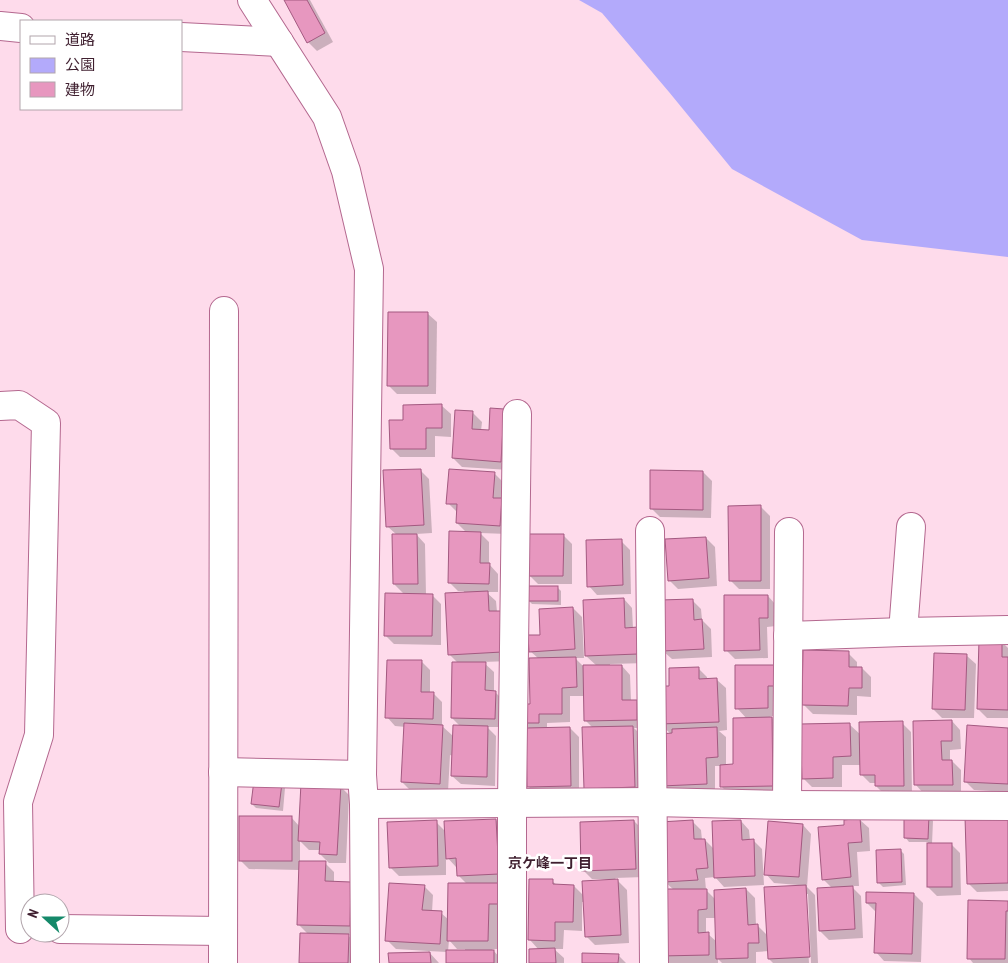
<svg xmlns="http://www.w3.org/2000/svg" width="1008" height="963" font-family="'PT Sans Narrow','Noto Sans JP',sans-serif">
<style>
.green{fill:#b3aafb}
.shadow{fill:#0003;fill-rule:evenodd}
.building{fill:#e797bf;stroke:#a35980}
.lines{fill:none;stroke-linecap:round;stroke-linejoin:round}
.minor-casing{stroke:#b4688f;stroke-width:30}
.minor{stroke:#fff;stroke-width:28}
.labels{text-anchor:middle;stroke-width:5;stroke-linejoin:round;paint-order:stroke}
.neighbourhood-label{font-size:14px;font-weight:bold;fill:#3f1f2f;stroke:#fff}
</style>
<rect width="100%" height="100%" fill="#fedbeb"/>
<path class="green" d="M579,0H1008V257L862,240L732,169L669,92L602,13Z"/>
<g class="shadow">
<path d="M285,0H310L333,42L317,51L308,42Z"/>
<path d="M428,314L437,322L436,394H397L388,385Z"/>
<path d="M442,406L451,414V437L435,436V457H400L391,448L404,421Z"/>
<path d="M503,410L512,419L509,470L462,467L453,458L473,413L482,422L481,431L491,432Z"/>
<path d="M420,470L429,479L432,533L416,534L425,544L426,595H432L441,604V645L394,644L385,635L404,594L394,584L397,535L387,526Z"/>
<path d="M703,472L712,481L711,518L660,517L651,508Z"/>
<path d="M494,473L503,482L502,500L510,508L508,534L480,533L489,542V564L498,574V592H486L496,601L497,612L510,661L483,662L494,672V692H495L504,701L503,727H487L496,736L495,786L461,784L452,776L453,756L450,755L448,792L411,791L402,782L406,727L395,726L387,717L422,662L430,670V693H433L442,702V726L453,736L461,727L452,718L458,663L449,654L464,591H458L449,582L467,533L457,523V512L448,503Z"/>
<path d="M761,507L770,516V589H739L730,580Z"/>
<path d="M563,535L572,544V584H538L529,575Z"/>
<path d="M706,538L715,547L717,586L678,589L669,580Z"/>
<path d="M621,541L630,550L631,594L597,595L589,586Z"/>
<path d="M557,587L561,591V605L532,604L528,600Z"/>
<path d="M768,596L776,605V626L767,627L768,658L735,659L726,650Z"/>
<path d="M624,599L632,608L633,629L647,663L610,664V666H622L630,675L631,701H636L645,710V728H634L642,736L643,796L585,789L593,728L585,720V696H570V722L547,723V729L570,728L579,737V795H537L528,786L530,729L523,723L531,705L539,659L530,651L541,636L573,608L582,617L584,658H575L584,667L597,666L586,656Z"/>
<path d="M692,600L701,609L702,620L711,629L712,657L672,659L663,651Z"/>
<path d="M1002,642L1008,648V718H987L978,709Z"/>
<path d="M848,653L857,662V668H862L871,677V697L857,696V715L813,714L804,705Z"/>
<path d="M967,656L976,664L974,718H942L933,709Z"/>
<path d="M777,666V716H770L781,727L782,794L730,795L721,786V766H715V792L671,794L662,785L671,734L660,724L671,687L698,668L707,677V680H717L726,688L727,730L719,731L726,737V766L735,765L747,719L737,708Z"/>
<path d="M952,721L960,730L961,749L950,750V761H952L961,770V793L924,794L916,785Z"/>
<path d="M902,723L911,732L912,794L885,795L876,786V783H870L861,774V765H842V787H812L803,778L850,725L861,735Z"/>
<path d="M1008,729V792L974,790L965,781Z"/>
<path d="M281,784L285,788L283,811L256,808L252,804Z"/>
<path d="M340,786L349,795L346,863H329L320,854L321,850H309L300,841V862L325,863L334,872V883L350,884L358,935L347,934L357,945V963H300L308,934L299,925L300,870L249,869L240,860L291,817L300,827Z"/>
<path d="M929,816L933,821L932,844H951L960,853L961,895L937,896L928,887V842H909L905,837Z"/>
<path d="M1008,817V891L977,892L968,883Z"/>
<path d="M496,820L505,829L507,883H496L506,893V912H497V949H492L502,960V963H447V952L428,951L439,963H390L428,953V951L396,949L387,940L424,886L433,895L432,912L441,913L449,920L467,884L458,875V867H456L446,856V875L399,876L390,867L436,822L446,832ZM449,940L457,949H465V951L448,952Z"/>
<path d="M860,820L869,828L870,851L857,852L859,886H851L861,896L863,938L829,940L820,931L832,888L823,879L846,826Z"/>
<path d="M634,821L643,830L644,877L615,878L627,890L629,943L595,945L586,936L584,902H582V931L564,930L563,949H554L564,958V963H530L539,950L530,940L552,881L558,886H574L584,896L609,881V879H592L583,870Z"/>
<path d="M692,821L701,830L702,840H705L714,849L741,821L749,830L750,840H753L762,849L764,885L724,887L715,877L705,878L706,890L715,899L746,889L755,898L756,926H758L768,936L798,885L774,883L766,874L803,825L811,834L807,887L815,895L818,963H811L808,894H805L809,963H773L769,959V951L756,952V963H722L718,959V963H669L661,955L674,890L665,882ZM706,918H716L717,942L708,934H706Z"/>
<path d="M900,850L904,854L906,885L883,887L879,883Z"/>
<path d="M914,894L923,903L921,962L884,961L876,952V912L867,903Z"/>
<path d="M1008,902V963H973L969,958Z"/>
<path d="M618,955L626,963H583Z"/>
</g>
<g class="building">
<path d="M284,0H307L325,33L307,43Z"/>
<path d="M388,312H428V386H387Z"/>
<path d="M442,404V428H426V449H390L389,420H403V405Z"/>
<path d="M490,408L504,409L501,462L452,458L455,410L473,411L472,429L489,430Z"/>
<path d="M421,469L424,525L386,527L383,470Z"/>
<path d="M449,469L495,472L493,498H502L500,526L456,523L457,504H446Z"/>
<path d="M650,470L703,471V510L650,509Z"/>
<path d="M761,505V581H729L728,506Z"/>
<path d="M449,531L481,532L480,563H490L489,584L448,583Z"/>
<path d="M392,534H417L418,584H393Z"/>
<path d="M528,534H564L563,576H528Z"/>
<path d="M706,537L709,578L668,581L665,539Z"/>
<path d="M622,539L623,585L587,587L586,540Z"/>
<rect x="527" y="586" width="31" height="15"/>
<path d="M488,591L489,611H501L502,652L448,655L445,593Z"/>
<path d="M385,593L433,594L432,636H384Z"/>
<path d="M724,595H768V618H759L760,650L724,651Z"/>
<path d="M624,598L625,628L638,627V654L585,656L583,600Z"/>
<path d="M693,599L694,620L702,619L704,649L662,651L660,600Z"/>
<path d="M573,607L575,649L529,652L528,635H540L539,609Z"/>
<path d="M979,640L1002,641V657H1008V710L977,709Z"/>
<path d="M803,650L849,651V667H862V688H849L848,706L802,705Z"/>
<path d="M934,653L967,654L965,710L932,709Z"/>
<path d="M576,657L577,687L562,688V714H539V723H522V704H530L529,658Z"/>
<path d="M387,660H422L421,692H434L433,719L385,718Z"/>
<path d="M452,662H486L485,690L496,691L495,719L451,718Z"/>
<path d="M583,665H622V700H637V720L584,721Z"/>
<path d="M735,665H778V686H768V708L735,709Z"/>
<path d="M699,667V679L717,678L719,722L659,724L657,686H669V668Z"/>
<path d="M772,717L773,786L720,787V765L733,764V718Z"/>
<path d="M952,720V741H941L942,760H952L953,785H914L913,721Z"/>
<path d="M903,721L904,786H875V775H860L859,722Z"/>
<path d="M404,723L443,725L440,784L401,782Z"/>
<path d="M850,723L851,756L833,757V778L802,779L800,724Z"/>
<path d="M453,725L488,726L487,777L451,776Z"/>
<path d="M967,725L1008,728V784L964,782Z"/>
<path d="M633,726L635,787L584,789L582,727Z"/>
<path d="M570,727L571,786L527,787L526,728Z"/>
<path d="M717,727L718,757L706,758L707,784L661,786L659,734L672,733V729Z"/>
<path d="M254,780L282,783L279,807L251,804Z"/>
<path d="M301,783L341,784L337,855L319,854L320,842L298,841Z"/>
<path d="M904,814L929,815L928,839L904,838Z"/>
<path d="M1008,815V883L967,884L965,817Z"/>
<rect x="239" y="816" width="53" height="45"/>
<path d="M860,818L862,842L848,843L851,877L822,880L818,827L844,825V820Z"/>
<path d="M496,819L499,874L457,876L456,858L446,859L444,821Z"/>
<path d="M437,820L438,866L389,868L387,822Z"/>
<path d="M634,820L636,869L581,871L580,822Z"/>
<path d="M693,820L694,839H705L708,868L696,869L698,880L664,882L660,822Z"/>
<path d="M741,820L742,840L754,839L755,876L714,878L712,821Z"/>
<path d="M768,821L803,824L799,877L764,875Z"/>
<rect x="927" y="843" width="25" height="44"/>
<path d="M901,849L902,882L877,883L876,850Z"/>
<path d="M299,861H326L325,881L351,882L350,926L297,925Z"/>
<path d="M529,879H553V884L574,885L573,922H555V941L528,940Z"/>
<path d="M618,879L621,935L585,937L582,881Z"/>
<path d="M389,883L425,885L422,910L442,911L440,944L385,941Z"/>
<path d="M448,883H498V904H489L488,941H447Z"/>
<path d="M806,885L810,957L768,959L764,887Z"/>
<path d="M853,886L855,929L819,931L817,888Z"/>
<path d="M746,888L748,925L758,924L759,943H748V958L716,959L714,890Z"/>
<path d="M659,889H707V909L698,910V933L709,932V955L660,956Z"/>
<path d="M866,892L914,893L912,954L874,953L876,903H866Z"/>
<path d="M968,900L1008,901V911H1006L1005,959H967Z"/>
<path d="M300,933L349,934L348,963H299Z"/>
<path d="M555,948L556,963H529V949Z"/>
<rect x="446" y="950" width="48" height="13"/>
<path d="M430,952L431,963H389L388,953Z"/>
<path d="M582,953L619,954L618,963H582Z"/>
</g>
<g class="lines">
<g class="minor-casing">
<g id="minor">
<path d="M252,0L327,117L346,171L369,269L362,775L364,804L365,963"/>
<path d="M0,26L21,28"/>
<path d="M181,37L279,42"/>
<path d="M0,406L19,405L46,423L39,735L18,802L20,929"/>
<path d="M650,531L654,963"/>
<path d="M903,632L911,527"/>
<path d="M788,636L903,632L1008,630"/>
<path d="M223,772L362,775"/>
<path d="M364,804L652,802L787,805L1008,806"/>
<path d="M787,805L789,532"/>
<path d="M60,929L223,931"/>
<path d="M223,963L224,311"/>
<path d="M512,963V803L517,414"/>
</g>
</g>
<use href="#minor" class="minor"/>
</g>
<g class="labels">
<g class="neighbourhood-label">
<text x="550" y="868">京ケ峰一丁目</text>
</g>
</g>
<rect x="20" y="20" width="162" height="90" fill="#ffffff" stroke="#b2a5ac"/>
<rect x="30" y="36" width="25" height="8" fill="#ffffff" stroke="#b2a5ac"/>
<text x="65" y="45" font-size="15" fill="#3f1f2f">道路</text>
<rect x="30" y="58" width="25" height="15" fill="#b3aafb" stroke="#b2a5ac"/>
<text x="65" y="70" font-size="15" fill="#3f1f2f">公園</text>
<rect x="30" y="82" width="25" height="15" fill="#e797bf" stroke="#b2a5ac"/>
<text x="65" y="95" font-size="15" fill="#3f1f2f">建物</text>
<g transform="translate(45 918) rotate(291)"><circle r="24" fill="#ffffff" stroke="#b2a5ac"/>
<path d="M0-4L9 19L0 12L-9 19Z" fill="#15896a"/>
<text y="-8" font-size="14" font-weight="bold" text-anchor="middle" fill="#3f1f2f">N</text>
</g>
</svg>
